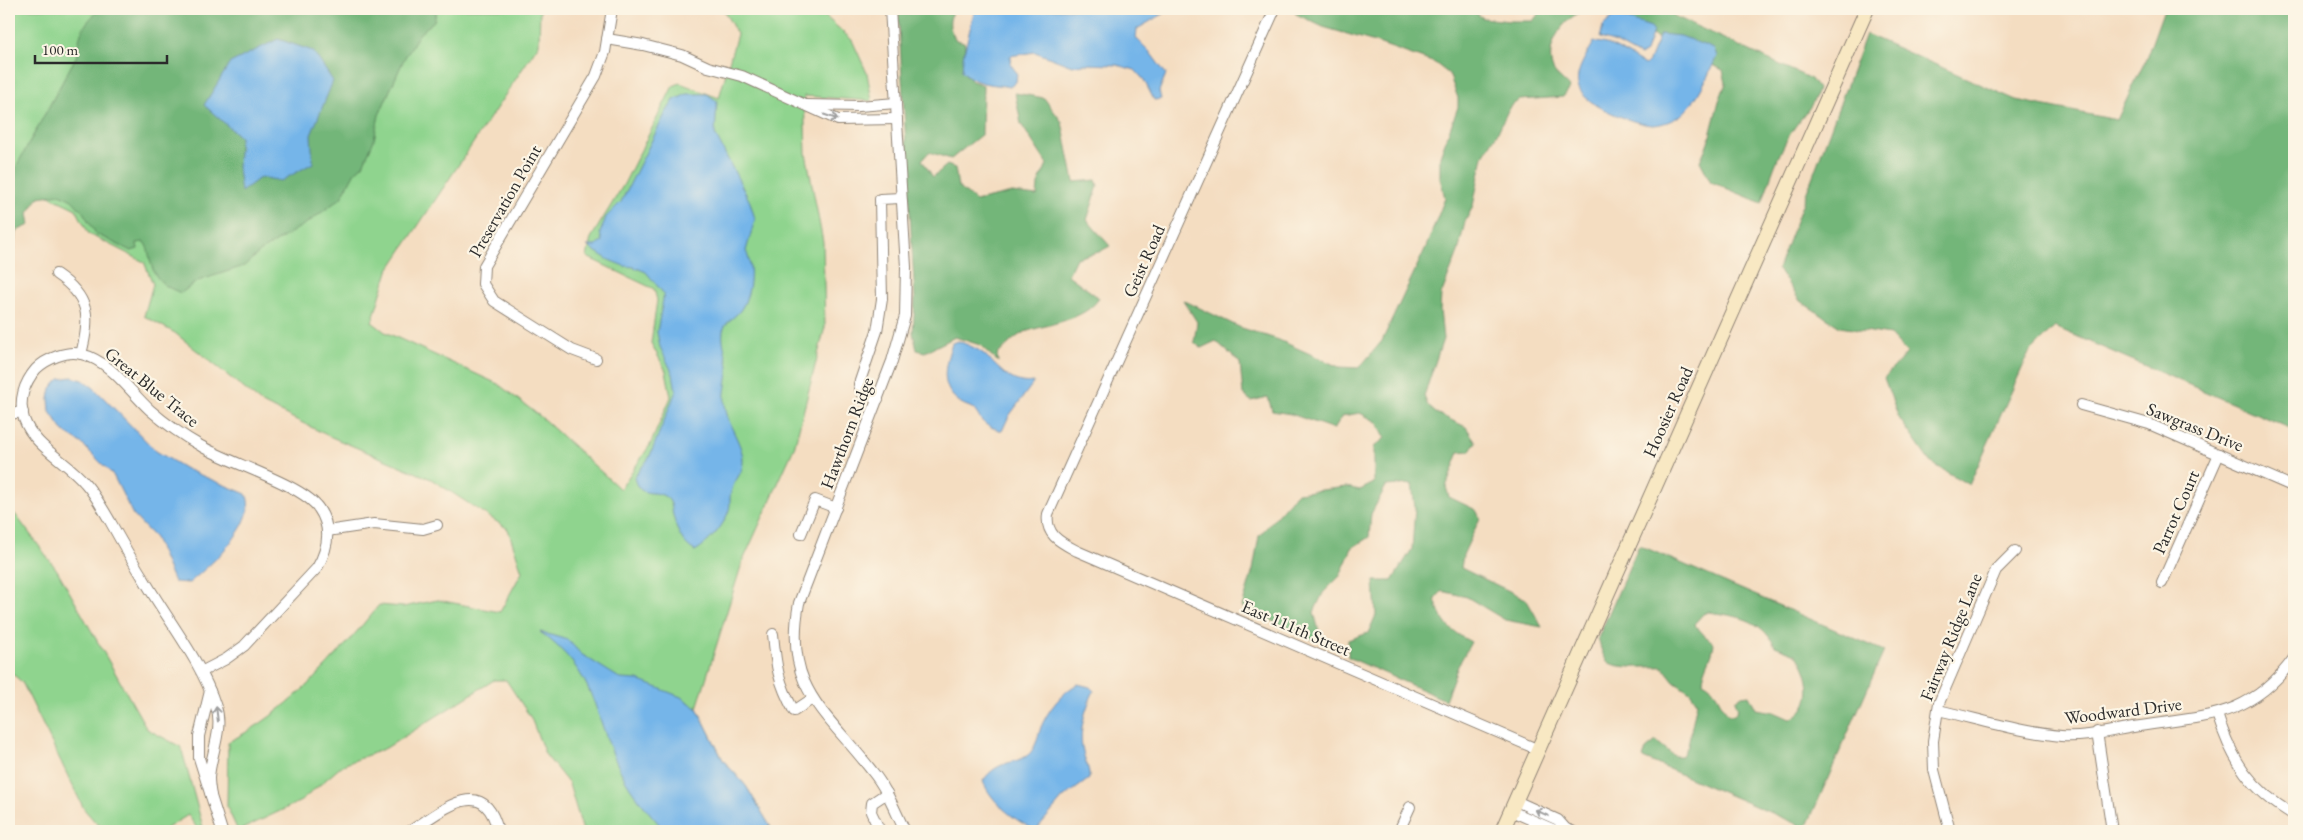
<svg xmlns="http://www.w3.org/2000/svg" width="2303" height="840" font-family="'EB Garamond',serif">
<style>
.green{fill:#8fd48e;stroke:#5d805c}
.forest{fill:#73b679;stroke:#4f7052;fill-rule:evenodd}
.water{fill:#74b5e9;stroke:#50708a}
.lines{fill:none;stroke-linecap:round;stroke-linejoin:round}
.street-casing{stroke:#908476;stroke-width:12}
.secondary-casing{stroke:#908476;stroke-width:16}
.street{stroke:#fff;stroke-width:10}
.secondary{stroke:#f8e8c3;stroke-width:14}
.oneway{stroke:#a0a0a0}
.labels{text-anchor:middle;stroke-width:4.5;stroke-linejoin:round;paint-order:stroke}
.street-label{font-size:18px;fill:#2b2b2b;stroke:#fcf5e5}
</style>
<rect width="100%" height="100%" fill="#fcf5e5"/>
<filter id="ink" filterUnits="userSpaceOnUse"><feTurbulence type="fractalNoise" baseFrequency=".02" numOctaves="2"/><feDisplacementMap in="SourceGraphic" scale="10" xChannelSelector="R" yChannelSelector="G"/><feConvolveMatrix kernelMatrix="1 2 1 2 8 2 1 2 1" color-interpolation-filters="sRGB"/></filter>
<filter id="wash" filterUnits="userSpaceOnUse"><feTurbulence type="fractalNoise" baseFrequency=".0096" numOctaves="4" result="noise"/><feDisplacementMap in="SourceGraphic" scale="20" xChannelSelector="R" yChannelSelector="G"/><feGaussianBlur stdDeviation="1.12" result="paint"/><feColorMatrix in="noise" values="0 0 0 0 0 0 0 0 0 0 0 0 0 0 0 0 0 1.4 0 .05"/><feComposite in="paint" operator="in"/></filter>
<g filter="url(#wash)">
<rect width="100%" height="100%" fill="#f4ddc1"/>
<g class="green">
<path d="M9,9H540L539,44L388,271L372,322L385,332L498,384L541,417L620,489L650,445L671,397L666,371L651,343L657,300L654,289L587,257L591,238L624,184L673,86L680,83L719,98L737,34L723,9H817L852,40L867,73L872,101L804,96L806,153L823,242L825,327L794,448L742,563L697,708L723,760L746,786L773,831H583L569,784L545,754L531,718L506,680H494L386,748L343,765L301,801L238,831L227,807L228,742C290,712 336,657 379,605L403,607L438,600L500,612L522,572L508,529L431,479L329,436L262,403L175,333L144,316L153,284L144,262L89,234L76,209L30,187L9,231Z"/>
<path d="M9,510L15,514L57,570L147,729L181,747L204,831H199L188,815L164,830L128,831L97,824L84,809L22,682L9,671Z"/>
</g>
<g class="forest">
<path d="M101,9H437L434,21L419,34L404,59L379,115L374,140L363,165L355,172L341,198L310,221L261,251L244,266L198,281L181,293C163,286 155,280 150,260C149,254 148,247 144,242L137,243L138,249L131,251L96,234L83,212L72,200L60,194L39,197L28,213L30,225L16,231L12,262L9,268L10,178L77,55C79,33 83,23 101,9Z"/>
<path d="M898,9H954C948,22 948,27 956,40L964,42L965,46L962,71L972,81L983,85L982,134L951,159L929,152L922,160L933,177L947,165L955,168L958,187L976,201L1012,193L1037,196L1038,184L1047,164L1021,124L1015,93L1044,98L1062,122L1074,182L1096,180L1098,186L1087,220L1110,246L1099,252L1076,258L1068,275L1099,298C1086,320 1047,324 1025,332C1015,336 1005,348 997,355L998,362L980,345L955,337L925,352L917,350L913,333L915,299Z"/>
<path d="M1293,9H1365L1374,12L1406,9H1470L1483,18L1509,21H1533L1542,9H1590C1566,13 1543,45 1553,70C1556,76 1565,82 1570,88L1563,97L1520,100L1510,106L1498,132L1483,156L1473,206L1465,222L1458,252L1441,295L1440,310L1443,339L1424,396L1428,406L1436,413L1466,427L1476,442L1470,451L1459,452L1446,487L1449,497L1476,510L1480,518L1463,555L1461,568L1526,599L1542,627L1505,620L1467,597L1442,591L1435,599C1442,624 1449,630 1471,642L1458,666L1445,700L1348,657V640L1368,633L1376,615L1374,581H1392L1412,549L1415,508L1412,484L1386,486L1371,514L1369,537L1352,548L1340,576L1323,593L1314,612L1320,635L1314,640L1242,607L1253,570L1259,536L1297,493L1346,487L1360,490L1374,483V447L1385,438L1377,422L1360,413L1342,416L1334,429L1291,414L1272,411L1268,397L1251,401L1243,394L1240,363L1216,341L1201,348L1194,342L1197,322L1183,300L1239,327L1279,340L1339,367L1359,368L1382,341L1426,247L1445,198L1440,178V156L1458,107V98L1449,74L1435,63L1375,42L1323,27L1296,14Z"/>
<path d="M1599,9H1659L1811,79L1818,89C1814,106 1802,116 1792,131C1778,153 1770,179 1762,203L1711,182L1700,161L1708,143L1719,101L1726,83L1723,70Z"/>
<path d="M2164,9H2294V430L2055,327L2029,353L1969,485L1930,462L1899,418L1884,378L1907,353L1890,335L1840,327L1800,301L1778,269L1866,34L2016,100L2117,120L2146,59Z"/>
<path d="M1639,545L1884,651L1806,828L1643,758L1646,749L1656,741L1674,756H1682L1688,745L1697,702L1690,692L1674,681L1663,667C1650,666 1615,670 1607,661C1602,655 1600,645 1598,638ZM1708,612C1737,616 1760,618 1775,646L1796,654C1811,674 1817,707 1790,719L1774,712L1756,709L1749,695L1742,696L1735,701L1738,709L1734,715H1729C1719,704 1717,688 1703,682C1703,669 1713,657 1714,643L1705,636L1694,624L1703,614Z"/>
</g>
<g class="water">
<path d="M975,9H1178L1166,12L1137,29L1136,38L1149,51L1166,74L1159,91L1161,99L1154,100L1144,80L1135,70L1117,65L1083,64L1072,66L1035,52L1010,56L1011,65L1017,73L1016,82L1010,87C989,83 978,86 962,71L963,57Z"/>
<path d="M1615,15L1651,27L1653,31L1646,52L1640,56L1616,43L1600,38L1603,26Z"/>
<path d="M1660,34L1681,36L1714,49L1717,56C1708,75 1698,101 1681,115C1674,120 1662,125 1652,125C1635,124 1585,106 1579,88C1573,73 1587,55 1594,42C1612,42 1630,57 1645,65L1649,61Z"/>
<path d="M278,39L313,51L333,81L311,135L313,163L281,181L261,177L241,192L238,168L240,137L204,105L230,63Z"/>
<path d="M687,94H707L717,101L715,134L750,202L755,219L746,251C754,268 751,299 738,313C733,318 725,323 723,331C721,343 728,357 728,369C727,390 721,395 728,418C732,432 743,446 743,461C743,475 734,479 731,492C729,498 731,504 729,510C724,526 709,543 695,551C681,543 677,530 673,515C672,510 672,504 669,500C657,486 639,502 634,477L649,458L676,391L673,374L660,347L657,332L664,294L646,272L634,267L624,266L609,260L587,246H595L602,242L600,233L606,217L621,202L665,114L674,100Z"/>
<path d="M959,341C967,345 977,348 984,354C999,368 1011,386 1034,382L1009,416L1002,431C994,428 987,427 981,420C978,416 976,411 972,408C968,406 964,405 961,403C938,388 945,365 952,343Z"/>
<path d="M72,377L83,380L94,388L156,451L186,469L246,494C260,523 209,566 189,583L174,582L155,538L133,515L113,475L81,443L65,433L50,412L49,399L51,388L60,379Z"/>
<path d="M540,632L568,640L581,654L621,679L638,680L681,697L697,708L723,760L746,786L773,831H665C649,812 631,793 620,770C592,712 598,674 540,632Z"/>
<path d="M1078,684L1090,687L1094,691C1085,709 1078,732 1083,752C1085,762 1090,768 1089,779L1063,798L1036,830C1016,822 990,801 983,781C999,757 1019,766 1031,752C1037,744 1038,736 1041,727C1048,710 1063,691 1078,684Z"/>
</g>
</g>
<g filter="url(#ink)">
<g class="lines">
<g class="street-casing">
<g id="street">
<path d="M890,9L906,267L905,316L892,361L799,603C783,689 826,711 872,771C887,789 895,811 905,831"/>
<path d="M1275,9L1048,514C1045,535 1060,542 1077,551L1539,750"/>
<path d="M607,39L643,45L682,55L708,67L742,76L838,120L897,119"/>
<path d="M806,105L859,106L896,103"/>
<path d="M56,274C90,297 91,317 81,354"/>
<path d="M596,359L572,350L494,301L483,284L484,266L596,76L605,52L612,9"/>
<path d="M878,399L861,392L859,384L877,331L882,299L880,199L901,198"/>
<path d="M2081,405L2149,424L2294,487"/>
<path d="M9,414L23,412"/>
<path d="M327,531L374,524L423,529L437,525"/>
<path d="M801,534L815,500L836,508"/>
<path d="M2162,583L2219,454"/>
<path d="M773,634C776,666 778,682 794,711L812,699"/>
<path d="M201,672L226,659L244,646L317,568C328,549 332,528 319,509C304,485 229,463 201,446C183,436 166,424 150,410C129,391 111,361 81,354C67,350 46,359 36,369C24,383 18,401 24,419C34,447 67,461 85,483C95,494 102,508 110,521C122,543 135,565 148,586C172,626 202,663 216,707C224,729 210,756 209,778C209,784 210,790 211,796"/>
<path d="M210,691L199,736V758L222,831"/>
<path d="M1938,710C1978,719 2020,732 2061,736C2084,738 2110,731 2133,727C2201,716 2250,720 2294,658"/>
<path d="M2217,714C2232,761 2251,790 2294,815"/>
<path d="M2097,732L2112,831"/>
<path d="M1516,801L1558,820L1566,829L1572,831"/>
<path d="M1511,811L1555,830L1566,829"/>
<path d="M410,831C441,812 484,772 498,831"/>
<path d="M880,831L871,812L872,803L887,793"/>
<path d="M1399,831L1410,807"/>
<path d="M1950,831L1934,770L1933,741L1939,703L1996,570L2015,551"/>
</g>
</g>
<g class="secondary-casing">
<path id="secondary" d="M1502,831L1867,9"/>
</g>
<use href="#street" class="street"/>
<use href="#secondary" class="secondary"/>
</g>
<defs><path id="oneway-shaft" d="M-6 0H5M1.5-3L5.5 0L1.5 3" fill="none" stroke-width="1.6" stroke-linecap="round" stroke-linejoin="round" transform="scale(1.25)"/></defs>
<g class="oneway">
<use href="#oneway-shaft" transform="translate(831 117) rotate(19)"/>
<use href="#oneway-shaft" transform="translate(217 714) rotate(-97)"/>
<use href="#oneway-shaft" transform="translate(1542 813) rotate(-155)"/>
</g>
</g>
<g class="labels">
<g class="street-label">
<text transform="translate(505 201) rotate(-60)" y="6">Preservation Point</text>
<text transform="translate(1144 261) rotate(-66)" y="6">Geist Road</text>
<text transform="translate(152 387) rotate(39)" y="6">Great Blue Trace</text>
<text transform="translate(1668 412) rotate(-66)" y="6">Hoosier Road</text>
<text transform="translate(2195 427) rotate(22)" y="6">Sawgrass Drive</text>
<text transform="translate(847 433) rotate(-69)" y="6">Hawthorn Ridge</text>
<text transform="translate(2176 512) rotate(-66)" y="6">Parrot Court</text>
<text transform="translate(1296 628) rotate(23)" y="6">East 111th Street</text>
<text transform="translate(1951 637) rotate(-68)" y="6">Fairway Ridge Lane</text>
<text transform="translate(2123 711) rotate(-7)" y="6">Woodward Drive</text>
</g>
</g>
<rect width="2303" height="840" fill="none" stroke="#fcf5e5" stroke-width="30"/>
<path d="M35 55v8h132v-8" fill="none" stroke="#2b2b2b" stroke-width="2.5"/>
<text x="42" y="55" font-size="15" fill="#2b2b2b" stroke="#fcf5e5" stroke-width="4" paint-order="stroke">100 m</text>
</svg>
